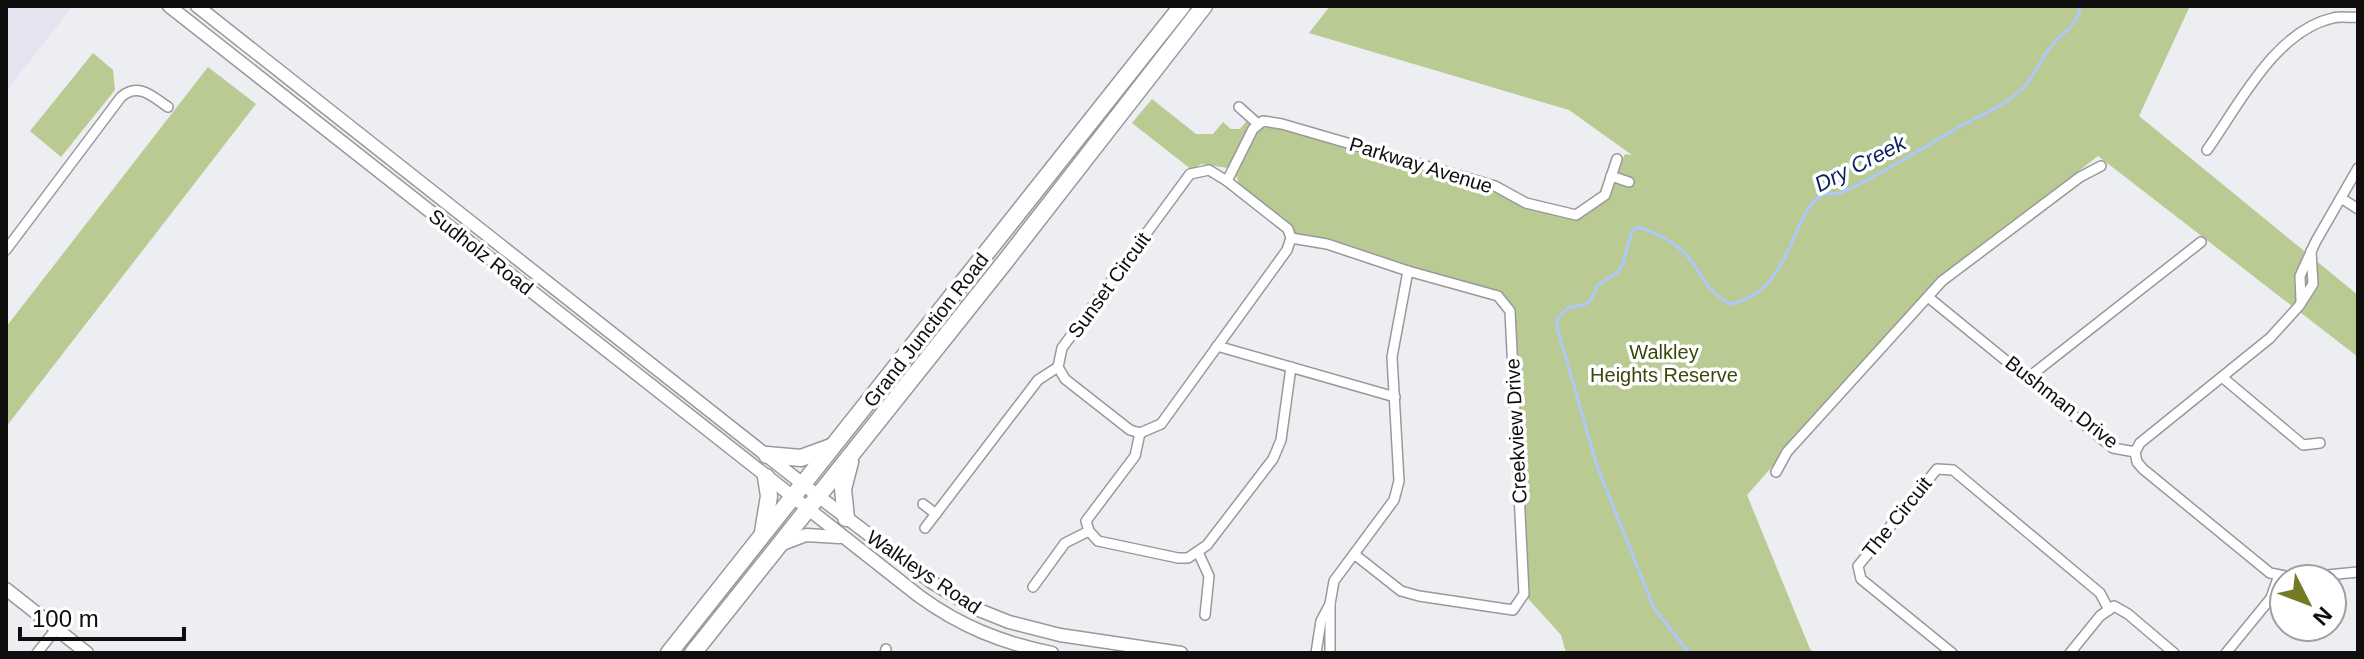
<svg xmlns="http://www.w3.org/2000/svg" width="2364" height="659" font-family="Helvetica,sans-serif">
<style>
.built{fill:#e4e4f0}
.green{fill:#b9ca93}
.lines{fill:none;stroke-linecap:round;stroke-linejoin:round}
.stream{stroke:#adc8fb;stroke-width:3}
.street-casing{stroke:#99999d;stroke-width:12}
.secondary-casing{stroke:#99999d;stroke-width:15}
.highway-casing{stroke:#99999d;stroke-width:19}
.street{stroke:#fff;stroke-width:9}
.secondary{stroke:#fff;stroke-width:12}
.highway{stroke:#fff;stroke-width:16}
.labels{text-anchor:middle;stroke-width:7;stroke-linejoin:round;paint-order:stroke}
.street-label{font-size:20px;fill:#0e0e0f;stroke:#fff}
.park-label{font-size:20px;fill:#394807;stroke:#fff}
.water-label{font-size:22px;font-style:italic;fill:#09245d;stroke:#fff}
</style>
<rect width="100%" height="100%" fill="#edeef2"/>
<path class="built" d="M6,6H73L6,91Z"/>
<g class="green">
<path d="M1330,6H2190L2139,116L2358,295V357L2098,156L1938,280L1747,495L1810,649L1814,653H1566L1561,635L1524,594L1510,311L1498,296L1291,238L1239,184L1235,173L1257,132L1263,128L1275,127L1495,186L1526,203L1576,215L1605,195L1625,154L1632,155L1569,110L1309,33Z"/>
<path d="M93,53L113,70L115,90L61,157L30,131Z"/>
<path d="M208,67L256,104L6,427V327Z"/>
<path d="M1152,99L1196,134H1213L1223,122L1231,129H1240L1246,122H1250L1228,168L1201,164L1192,170L1132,123Z"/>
</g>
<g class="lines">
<path class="stream" d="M1689,653L1654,608L1597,466L1557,327L1558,317L1568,308L1586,304L1592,298L1597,286L1618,272L1623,264L1632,231L1637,227C1655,231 1680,245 1691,261C1706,282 1705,287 1729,304C1794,294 1791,205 1825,194C1831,192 1836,195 1843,192C1881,175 1917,151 1954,130C1976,117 2003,107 2022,89C2035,76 2041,57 2053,44C2068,27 2074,30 2081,6"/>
<g class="street-casing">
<g id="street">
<path d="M1239,107L1258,124"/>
<path d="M2207,150C2239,105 2275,31 2333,18C2341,16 2350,18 2358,17"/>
<path d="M1209,170L1227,181L1288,229L1291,238L1287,250L1161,424L1140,433L1130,430L1065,379L1058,367L1062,348L1190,174Z"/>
<path d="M1611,176L1629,182"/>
<path d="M1227,181L1253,129L1263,121L1282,124L1495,186L1526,203L1576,215L1605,195L1617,159"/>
<path d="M2341,198L2358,209"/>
<path d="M1291,238L1327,244L1408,271L1498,296L1510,311L1524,594L1513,610L1419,596L1401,591L1354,554"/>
<path d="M6,250L121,97C138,82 152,96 168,107"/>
<path d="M1928,297L2113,448L2135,452L2137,462L2143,469L2270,573L2296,578L2358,572"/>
<path d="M2301,300L2300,276L2316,241L2358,168"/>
<path d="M1217,346L1395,397"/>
<path d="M2029,377L2201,242"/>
<path d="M2222,377L2303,445L2320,443"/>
<path d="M1140,433L1135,456L1086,521L1089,531L1098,541L1178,558H1188L1207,545L1273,459L1281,440L1291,367"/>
<path d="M2135,452L2140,443L2270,338L2299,306L2313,284L2311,251"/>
<path d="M1776,472L1787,452L1942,281L2080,177L2101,166"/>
<path d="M923,504L936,514"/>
<path d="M925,528L1038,380L1058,367"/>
<path d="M1198,552L1209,576L1205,615"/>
<path d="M1033,587L1065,543L1089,531"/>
<path d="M37,653L56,629"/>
<path d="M885,653L886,649"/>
<path d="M1316,653L1321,621L1330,604L1334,581L1394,500L1399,481L1392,357L1408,271"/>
<path d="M1330,653V604"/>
<path d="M1952,653L1861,579L1858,566L1937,469L1953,470L2100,593L2109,610"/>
<path d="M2070,653L2100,616L2114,606L2128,614L2174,653"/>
<path d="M2226,653L2271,598L2279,575"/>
</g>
</g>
<g class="secondary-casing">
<g id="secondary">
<path d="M169,6L919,596C960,626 1002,643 1052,653"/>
<path d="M197,6L818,496L930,581L974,608L1009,622L1060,635L1181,653"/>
<path d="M780,545L806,535L839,537"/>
<path d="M6,589L87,653"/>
</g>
</g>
<g class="highway-casing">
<g id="highway">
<path d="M767,455L801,458L831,447"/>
<path d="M846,518L843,489L850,462"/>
<path d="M763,532L769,496L766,477"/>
<path d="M669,653L1182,6"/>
<path d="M693,653L1004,263L1204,6"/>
</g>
</g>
<use href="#street" class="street"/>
<use href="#secondary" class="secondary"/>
<use href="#highway" class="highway"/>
</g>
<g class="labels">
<g class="street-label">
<text transform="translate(1421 165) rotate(17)" y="7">Parkway Avenue</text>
<text transform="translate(481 252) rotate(38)" y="7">Sudholz Road</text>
<text transform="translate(1109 285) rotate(-54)" y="7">Sunset Circuit</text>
<text transform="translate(926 330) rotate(-52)" y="7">Grand Junction Road</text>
<text transform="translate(2062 402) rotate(38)" y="7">Bushman Drive</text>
<text transform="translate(1516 431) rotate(-93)" y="7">Creekview Drive</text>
<text transform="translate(1897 517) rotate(-51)" y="7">The Circuit</text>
<text transform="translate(924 572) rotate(34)" y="7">Walkleys Road</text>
</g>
<g class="park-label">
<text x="1664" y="359">Walkley<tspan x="1664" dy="23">Heights Reserve</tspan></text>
</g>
<g class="water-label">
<text transform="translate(1860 163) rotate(-27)" y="8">Dry Creek</text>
</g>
</g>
<rect width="2364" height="659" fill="none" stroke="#0e0e0f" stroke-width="16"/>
<g transform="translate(2308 603) rotate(132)"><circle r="38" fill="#ffffff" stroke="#9f9f9f" stroke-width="2"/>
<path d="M0-6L14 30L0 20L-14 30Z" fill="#747a24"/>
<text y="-12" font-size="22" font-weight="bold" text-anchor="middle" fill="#0e0e0f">N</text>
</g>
<path d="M20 627v12h164v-12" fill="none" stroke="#0e0e0f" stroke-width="4"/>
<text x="32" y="627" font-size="24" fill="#0e0e0f" stroke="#ffffff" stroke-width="6" paint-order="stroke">100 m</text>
</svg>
